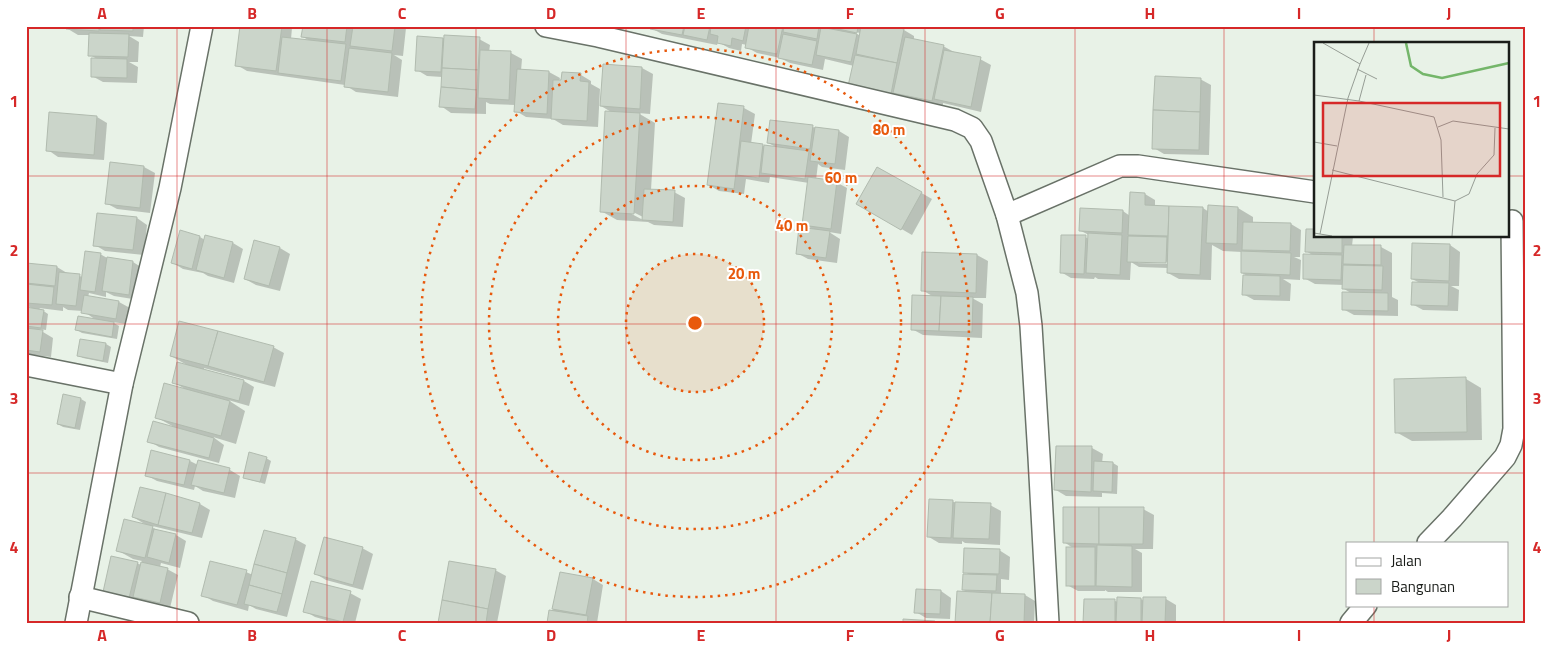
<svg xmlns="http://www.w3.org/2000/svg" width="1551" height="649" font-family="'Titillium Web',sans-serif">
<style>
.shadow{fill:#0003;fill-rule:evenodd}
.building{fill:#cbd5ca;stroke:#b1bbaf}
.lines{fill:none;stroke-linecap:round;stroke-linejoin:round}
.street-casing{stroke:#697268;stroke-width:24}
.street{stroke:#fff;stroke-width:21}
.grid{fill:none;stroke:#d62828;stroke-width:1;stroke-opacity:0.55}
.ring{fill:none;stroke:#e8590c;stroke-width:2.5;stroke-dasharray:2.5 5}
.inset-river{fill:none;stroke:#74b66a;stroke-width:2.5}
.inset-road{fill:none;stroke:#969d95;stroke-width:1}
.view{fill:#d62828;fill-opacity:0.15;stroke:#d62828;stroke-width:2.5}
.inset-edge{fill:none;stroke:#1a1d19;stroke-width:2.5}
.centre{fill:#e8590c;stroke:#fff;stroke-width:2.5}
.ring-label{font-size:15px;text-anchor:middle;font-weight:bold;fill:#e8590c;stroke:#fff;stroke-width:4;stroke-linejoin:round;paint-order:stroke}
.neatline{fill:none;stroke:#d62828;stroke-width:2}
.grid-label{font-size:16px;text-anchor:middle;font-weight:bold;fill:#d62828}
</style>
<rect width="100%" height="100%" fill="#e8f2e7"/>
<g class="shadow">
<path d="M28,26H51V28Z"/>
<path d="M68,26H144L143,37L129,36L139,42L138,62H129L138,67L137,83L103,82L92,76L97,59L90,55V35H78L68,29Z"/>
<path d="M241,26H289L292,28L291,39L310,41L303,37L304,26H402L406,28L403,56L394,55L402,60L398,97L356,92L345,85L247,71L237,65Z"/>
<path d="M652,26H782L785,28V26H884L904,30L914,36V40L943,46L954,52L980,59L991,65L981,112L943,103V106L902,96V99L860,91L854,66L825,59L823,70L790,63L780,58L757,53L746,47L747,45L742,44L741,51L729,48L718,42L717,45L662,34L651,28ZM852,29L861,34V36L851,31Z"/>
<path d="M418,38L479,39L490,45L489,52L511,53L522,59L521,71L549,72L560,78L559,81L581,75L591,81V84L600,89L598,127L563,125L553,119L526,117L516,111V105L490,104L486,102V114L451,113L441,106L442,77L427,76L417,70Z"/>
<path d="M604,66L642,68L653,74L650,114L638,113L655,123L651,190L674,192L685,198L683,227L654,225L648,222L617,220L601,211L613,113L601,106ZM629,210L643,217V220L628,212Z"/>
<path d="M1200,79L1211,85L1209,155L1164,154L1154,148Z"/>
<path d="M719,104L744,108L755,114L751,144L778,148L768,143L771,121L839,131L849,137L845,170L822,167L818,164L816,180L836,182L847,188L841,234L829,232L840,239L837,263L808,259L797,253L814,230L804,224L809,183L770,177L769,183L746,179L744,194L719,191L709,185Z"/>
<path d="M97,117L107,123L104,160L58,157L48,150Z"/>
<path d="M111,163L144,167L155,173L150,213L117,209L106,203Z"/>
<path d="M878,168L932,199L912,235L858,204Z"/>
<path d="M1145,194L1155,200V206L1203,208L1209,212L1238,208L1253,217V223L1291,224L1301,230L1300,257H1294L1301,260L1300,280L1283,279L1291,284L1290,301L1254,300L1243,294L1249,277L1242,273V252L1223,251L1212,245L1211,280L1179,279L1168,273V268L1139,267L1131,262L1130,280L1098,279L1095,277L1094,279L1071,278L1061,272L1085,237L1089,239V235L1081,231L1123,211L1130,216ZM1138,261L1173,262V264L1138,263Z"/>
<path d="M137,218L147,225L144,255L105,251L95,245Z"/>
<path d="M181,232L200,237L205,240L233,243L243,249L234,283L208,276L203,273L183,269L173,263Z"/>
<path d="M1315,236H1351L1353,237L1352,246L1381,247L1392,253V297L1398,300V316L1354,315L1343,309L1351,293L1344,289V285L1315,284L1304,278L1314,256L1306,251Z"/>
<path d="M1450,245L1460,252L1459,286H1451L1459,290L1458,311L1423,310L1412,304L1420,283L1412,279Z"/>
<path d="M280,248L290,254L280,291L256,285L245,279Z"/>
<path d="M100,254L109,259L133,262L144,269L139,300L114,296L106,292V297L89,293L88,297L119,302L130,308L127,324L112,322L119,326L117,339L82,333L77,330L96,320L83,311L68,310L63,307V311L39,308L48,314L46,330L38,329L53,338L51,357L26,354V309L35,310L26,305V260L28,261V264L57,267L67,273L83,277Z"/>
<path d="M977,255L988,261L986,298H972L983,304L982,338L923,335L912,329L934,297L922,290Z"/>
<path d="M106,344L111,347L108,363L83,358L78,355Z"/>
<path d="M273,347L284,353L275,387L204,368V370L244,381L254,387L249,406L228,400L245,411L236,444L213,437L224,445L219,463L159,447L149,441L174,427L156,417L185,389L173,382L187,365L171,356Z"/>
<path d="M1466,379L1481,388L1482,440L1412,441L1396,432Z"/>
<path d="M81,399L86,402L80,430L63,427L58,424Z"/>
<path d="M1057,447L1092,448L1103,454L1102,463H1113L1118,466L1117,494L1102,493V497L1066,496L1056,490Z"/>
<path d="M266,458L271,461L265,484L244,478Z"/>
<path d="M190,461L198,465L199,462L230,470L240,476L235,498L203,491L195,486L194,490L157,481L146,475Z"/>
<path d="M952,501L956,503L990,505L1001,511L1000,545L965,543L962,541V544L939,543L929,537Z"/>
<path d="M200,504L210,510L202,538L148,525L159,531L176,535L186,541L180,568L161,563L160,567L167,569L178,575L170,608L120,600L137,563L141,565L142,561L133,559L117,550L148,526L133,517Z"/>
<path d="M1143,509L1154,515L1153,549H1135L1142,553V592H1108L1105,590V591H1078L1067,585L1073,548L1064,542Z"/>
<path d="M295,539L306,545L287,617L256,609L249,605L248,611L213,601L203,595L246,572L253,575Z"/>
<path d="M362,548L373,554L363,590L326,580L316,574Z"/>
<path d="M999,550L1010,557L1009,580L1001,579V594L1025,595L1035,601L1034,623H957L969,592L963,590L970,575L965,572Z"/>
<path d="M495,570L506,576L497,623H440Z"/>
<path d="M561,573L593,579L603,585L597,623H548L553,611Z"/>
<path d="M941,591L951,598L950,619L926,618L916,612Z"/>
<path d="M350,593L361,599L355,623H336L315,617L305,611Z"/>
<path d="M1141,599L1144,601L1166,599L1176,605V623H1084L1115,601L1118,602Z"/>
</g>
<g class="building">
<path d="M66,26H99V31L66,29Z"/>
<path d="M100,26H133V31L100,30Z"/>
<path d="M240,26H282L276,71L235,66Z"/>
<path d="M303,26H347L345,42L301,37Z"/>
<path d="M353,26H395L392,51L350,46Z"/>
<path d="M650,26H684L682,35L650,29Z"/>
<path d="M685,26H710L707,40L683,35Z"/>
<path d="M711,26H746L743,41L732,38L731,46L717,43L718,36L710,34Z"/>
<path d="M749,26H783L777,54L745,48Z"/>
<path d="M784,26H819L817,39L783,32Z"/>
<path d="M824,26H858L857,33Z"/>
<path d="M861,26H891L904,29L897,63L856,54Z"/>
<path d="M821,27L857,34L851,62L816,55Z"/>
<path d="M89,33L129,34L128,57L88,56Z"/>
<path d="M783,34L817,41L812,65L778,58Z"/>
<path d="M444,35L480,37L478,70L442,68Z"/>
<path d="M417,36L443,38L441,72L415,71Z"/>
<path d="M282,37L346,44L341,81L278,73Z"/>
<path d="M905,37L944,45L932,101L893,93Z"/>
<path d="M349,48L392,53L388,92L344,87Z"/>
<path d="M480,50L511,51L509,100L478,98Z"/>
<path d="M944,50L981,57L971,107L934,99Z"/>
<path d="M855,55L897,63L891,94L848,86Z"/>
<path d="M91,58L127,59V78L91,77Z"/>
<path d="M603,64L642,67L640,109L600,106Z"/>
<path d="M442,68L478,70L477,90L441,87Z"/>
<path d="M517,69L549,71L547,114L514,112Z"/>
<path d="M562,72L581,73L580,81L589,82L587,121L551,119L553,80H561Z"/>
<path d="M1155,76L1201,78L1200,112L1153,110Z"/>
<path d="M441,87L477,90L475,109L439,107Z"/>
<path d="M718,103L744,106L734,189L707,185Z"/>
<path d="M1153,110L1200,112L1199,150L1152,149Z"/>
<path d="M605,111L640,113L634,214L600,212Z"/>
<path d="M49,112L97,116L94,155L46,151Z"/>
<path d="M770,120L813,125L810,149L767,143Z"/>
<path d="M815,127L839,130L835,164L810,161Z"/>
<path d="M741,141L763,144L759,178L737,175Z"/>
<path d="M764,145L809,151L805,179L761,173Z"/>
<path d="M110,162L144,166L140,208L105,204Z"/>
<path d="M877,167L922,192L901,230L856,204Z"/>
<path d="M808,177L837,181L831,229L802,225Z"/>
<path d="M644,189L675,190L673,222L642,220Z"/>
<path d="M1130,192L1145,193V205L1169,206L1168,236L1128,235Z"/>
<path d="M1208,205L1238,207L1237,244L1206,243Z"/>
<path d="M1169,206L1203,207L1200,275L1167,273Z"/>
<path d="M1080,208L1123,210L1122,233L1079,231Z"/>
<path d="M97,213L137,217L133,250L93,246Z"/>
<path d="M1243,222L1291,223L1290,251L1242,250Z"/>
<path d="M799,227L830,231L826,258L796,254Z"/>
<path d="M1306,229H1315V236H1342V253L1305,252Z"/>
<path d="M180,230L200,236L192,269L171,263Z"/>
<path d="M1088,233L1122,235L1120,275L1086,273Z"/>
<path d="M205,235L233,242L224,278L196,270Z"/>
<path d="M1061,235H1086L1084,274L1060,273Z"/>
<path d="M1128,236L1167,237L1166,263L1127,262Z"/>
<path d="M254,240L280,247L269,286L244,279Z"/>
<path d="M1412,243L1450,244L1449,281L1411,279Z"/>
<path d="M1344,245H1381V265L1343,264Z"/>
<path d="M85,251L101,253L95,292L80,290Z"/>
<path d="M1241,251L1291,253L1290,275L1241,273Z"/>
<path d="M922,252L977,254L976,293L921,291Z"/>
<path d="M1303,254L1342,255L1341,280L1303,279Z"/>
<path d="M107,257L133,261L129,295L102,291Z"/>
<path d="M26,263L57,266L55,286L26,283Z"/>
<path d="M1343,265L1383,266L1382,290L1342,289Z"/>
<path d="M59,272L80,274L76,306L56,304Z"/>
<path d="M1243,275L1280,276V296L1242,295Z"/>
<path d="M1412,282L1449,283L1448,306L1411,305Z"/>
<path d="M26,284L54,287L52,305L26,303Z"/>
<path d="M1342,292L1388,293V311L1342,310Z"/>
<path d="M84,295L119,301L116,319L81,313Z"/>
<path d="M912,295L941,296L939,331L911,330Z"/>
<path d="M941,296L973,297L972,332L939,331Z"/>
<path d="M26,307L44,310L41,328L26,326Z"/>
<path d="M78,316L114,322L112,337L75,330Z"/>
<path d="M179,321L218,331L208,366L170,356Z"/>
<path d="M26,328L43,330L40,352L26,350Z"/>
<path d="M218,331L274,346L264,382L208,366Z"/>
<path d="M80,339L106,343L103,361L77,356Z"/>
<path d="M177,362L244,380L239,401L172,383Z"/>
<path d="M1466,377L1467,432L1395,433L1394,379Z"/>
<path d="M164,383L230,401L221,436L155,418Z"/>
<path d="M63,394L81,398L75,428L57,424Z"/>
<path d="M153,421L214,438L209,458L147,442Z"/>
<path d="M1056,446H1092L1091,492L1054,490Z"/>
<path d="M151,450L190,460L184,485L145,476Z"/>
<path d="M249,452L267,457L260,482L243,478Z"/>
<path d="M198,460L230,468L224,493L191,485Z"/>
<path d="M1094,461L1113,462L1112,492L1093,491Z"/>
<path d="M140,487L166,493L158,525L132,517Z"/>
<path d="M166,493L200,503L192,533L158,525Z"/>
<path d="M929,499L953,500L951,538L927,537Z"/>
<path d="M955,502L991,503L989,539L953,538Z"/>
<path d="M1063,507H1099V544L1063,543Z"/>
<path d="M1099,507H1144L1143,544H1099Z"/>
<path d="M124,519L153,526L145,558L116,551Z"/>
<path d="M154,529L176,534L169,563L147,557Z"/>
<path d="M264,530L296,538L287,573L254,564Z"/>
<path d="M324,537L363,547L353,585L314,574Z"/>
<path d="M1097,545L1132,546V587L1096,586Z"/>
<rect x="1066" y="547" width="29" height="39"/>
<path d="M964,548L1000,549L999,574L963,573Z"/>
<path d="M111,556L138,562L129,598L103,592Z"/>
<path d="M210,561L247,570L237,605L201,596Z"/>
<path d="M449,561L496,569L488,609L442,600Z"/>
<path d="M141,562L168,568L160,603L133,597Z"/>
<path d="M254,564L287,573L282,594L249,585Z"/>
<path d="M560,572L593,578L586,615L552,609Z"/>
<path d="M963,574L997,575L996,591L962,590Z"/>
<path d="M311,581L351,591L343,622L303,612Z"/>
<path d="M249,585L282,594L277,612L244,604Z"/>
<path d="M916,589L941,590L940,614L914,613Z"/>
<path d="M957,591L992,593L990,623H955Z"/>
<path d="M992,593L1025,594L1024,623H990Z"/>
<path d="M1117,597L1141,598V623H1116Z"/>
<path d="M1143,597H1166L1165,623H1142Z"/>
<path d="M1084,599H1115V623H1083Z"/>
<path d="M442,600L488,609L486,623H438Z"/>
<path d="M549,610L588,616L587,623H547Z"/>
<path d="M903,619L935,621V623H903Z"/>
</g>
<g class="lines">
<g class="street-casing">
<g id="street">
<path d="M546,26L598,36L955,120L972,128L981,141L1007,215L1027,293L1031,326L1039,457L1048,623"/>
<path d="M1007,215L1120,166H1138L1315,192"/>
<path d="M26,365L122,384"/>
<path d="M1428,543L1452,518L1505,457L1511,445L1514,429L1512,221"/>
<path d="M80,597L188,623"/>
<path d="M76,623L122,384L170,188L202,26"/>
<path d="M1351,623L1366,605"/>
</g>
</g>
<use href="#street" class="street"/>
</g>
<path class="grid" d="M177,26V623M327,26V623M476,26V623M626,26V623M776,26V623M925,26V623M1075,26V623M1224,26V623M1374,26V44M26,176H1315M1507,176H1525M1374,236V543M26,324H1525M26,473H1525M1374,605V623"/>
<circle cx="695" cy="323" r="69" fill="#e8590c" fill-opacity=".12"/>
<g class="ring">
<circle cx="695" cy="323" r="69"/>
<circle cx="695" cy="323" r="137"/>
<circle cx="695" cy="323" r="206"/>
<circle cx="695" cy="323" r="274"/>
</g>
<g transform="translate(1314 42)">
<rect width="195" height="195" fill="#e8f2e7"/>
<path class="inset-river" d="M92,1L97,24L109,32L128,36L195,21"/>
<path class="inset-road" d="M46,22L55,1M43,27L63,37M0,53L45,59L120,75L127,98L129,155M45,59L52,33M124,85L139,79L195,87M0,100L23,104M18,128L141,159L138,194M141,159L155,152L163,132L180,113L181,86M0,191L18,194M6,192L34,56L46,22L9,1"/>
<path class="view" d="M9,61H186V134H9Z"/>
<rect width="195" height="195" class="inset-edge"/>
</g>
<circle cx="695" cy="323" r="8" class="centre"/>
<g class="ring-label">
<text x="889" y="135">80 m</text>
<text x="841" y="183">60 m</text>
<text x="792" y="231">40 m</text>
<text x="744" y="279">20 m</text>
</g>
<rect width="1551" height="649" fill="none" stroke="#ffffff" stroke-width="55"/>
<rect x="1346" y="542" width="162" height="65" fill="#ffffff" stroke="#a3a5a3"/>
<rect x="1356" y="558" width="25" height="8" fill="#ffffff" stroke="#a3a5a3"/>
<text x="1391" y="566" font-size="15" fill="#1a1d19">Jalan</text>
<rect x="1356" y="579" width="25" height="15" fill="#cbd5ca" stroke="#a3a5a3"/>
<text x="1391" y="592" font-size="15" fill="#1a1d19">Bangunan</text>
<rect x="28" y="28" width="1496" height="594" class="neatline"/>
<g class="grid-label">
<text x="102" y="19">A</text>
<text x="252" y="19">B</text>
<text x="402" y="19">C</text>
<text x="551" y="19">D</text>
<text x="701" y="19">E</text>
<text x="850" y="19">F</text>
<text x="1000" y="19">G</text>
<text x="1150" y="19">H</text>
<text x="1299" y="19">I</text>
<text x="1449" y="19">J</text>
<text x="14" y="107">1</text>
<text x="1537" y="107">1</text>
<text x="14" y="256">2</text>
<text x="1537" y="256">2</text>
<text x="14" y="404">3</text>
<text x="1537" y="404">3</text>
<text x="14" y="553">4</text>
<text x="1537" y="553">4</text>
<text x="102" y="641">A</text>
<text x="252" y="641">B</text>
<text x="402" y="641">C</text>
<text x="551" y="641">D</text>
<text x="701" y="641">E</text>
<text x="850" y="641">F</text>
<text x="1000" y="641">G</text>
<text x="1150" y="641">H</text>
<text x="1299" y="641">I</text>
<text x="1449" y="641">J</text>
</g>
</svg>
